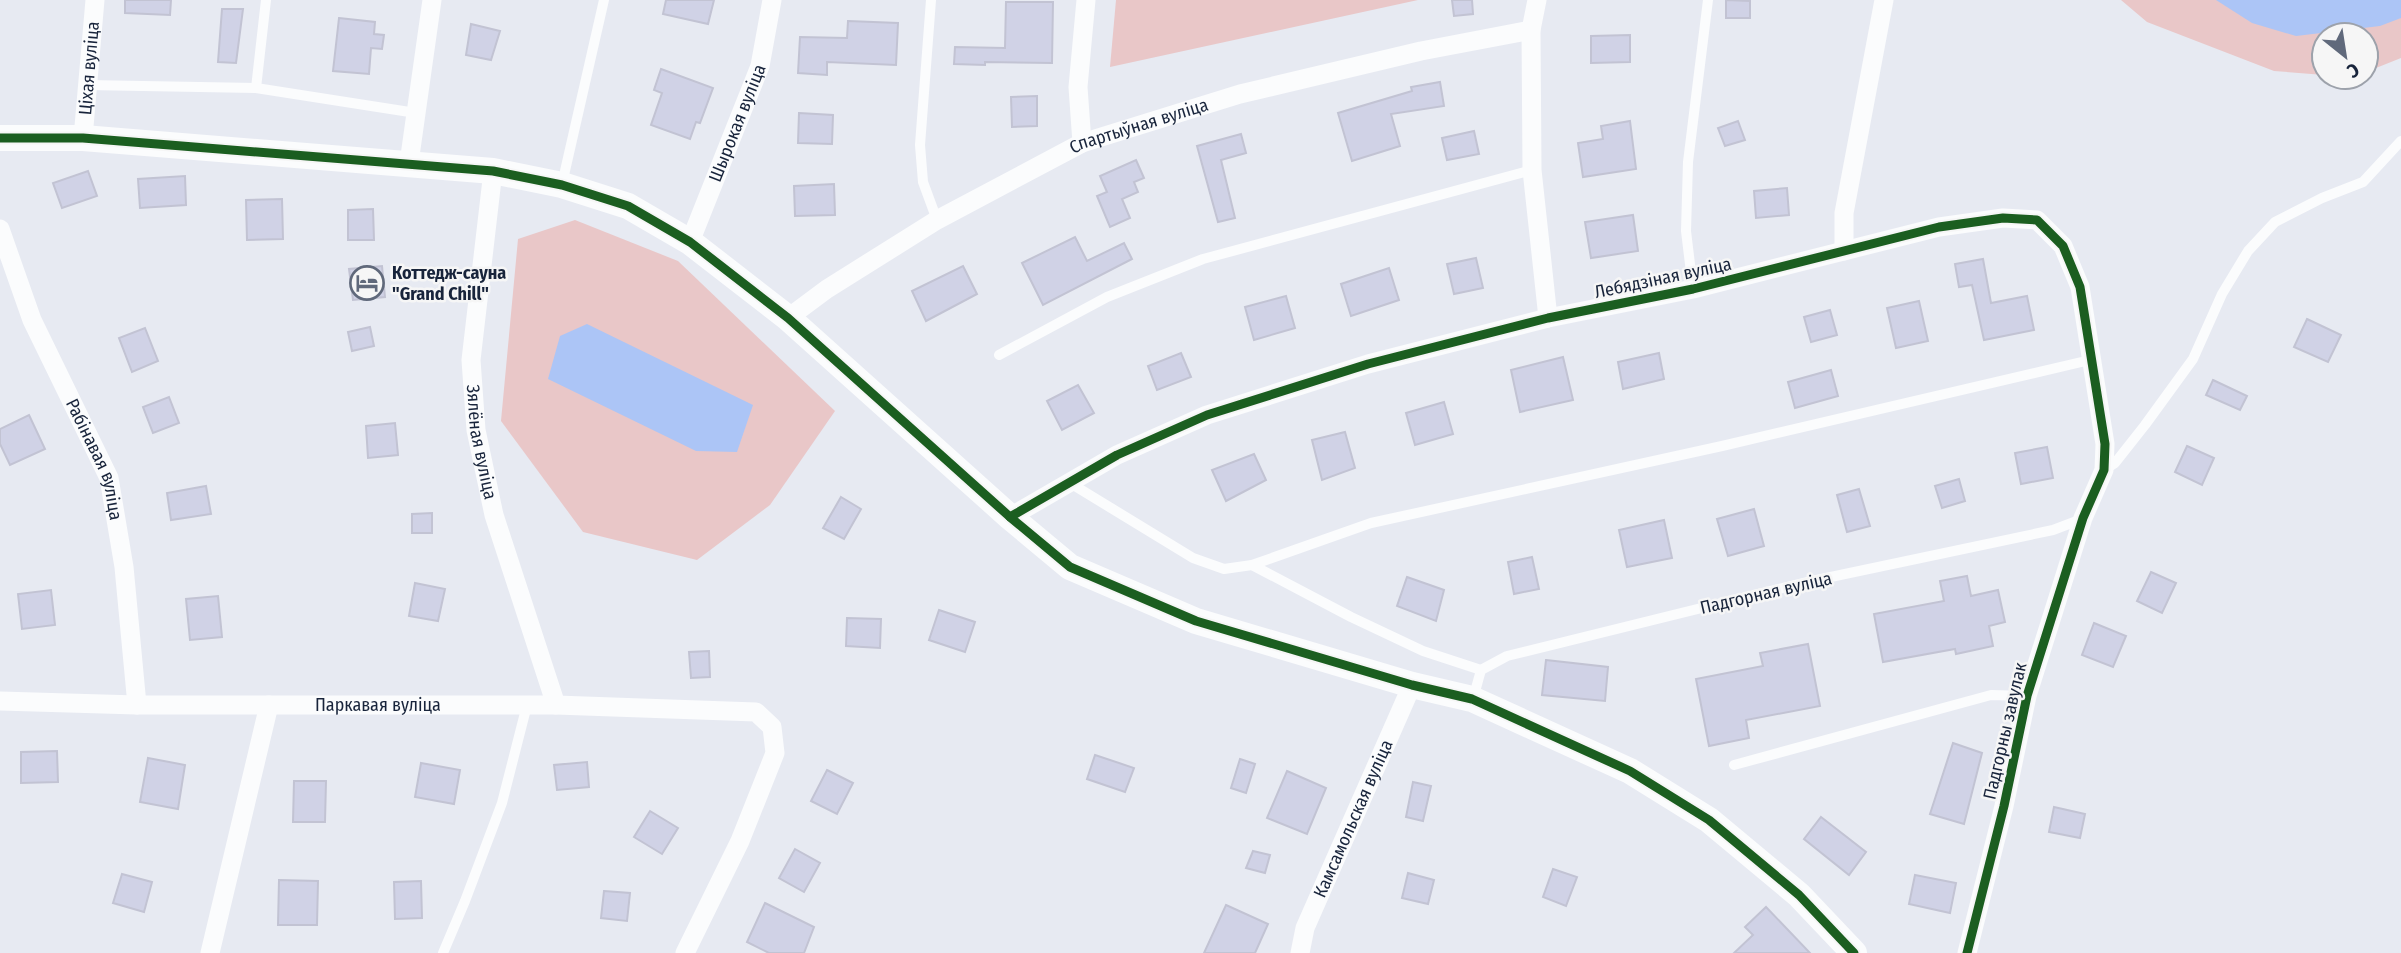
<svg xmlns="http://www.w3.org/2000/svg" width="2401" height="953" font-family="'Fira Sans Condensed',sans-serif">
<style>
.green{fill:#e9c7c8}
.water{fill:#acc5f6}
.building{fill:#d0d2e6;stroke:#c2c3d3;stroke-width:2}
.lines{fill:none;stroke-linecap:round;stroke-linejoin:round}
.lane{stroke:#fbfcfd;stroke-width:10}
.street{stroke:#fbfcfd;stroke-width:19}
.secondary{stroke:#fbfcfd;stroke-width:26}
.cycleway-casing{stroke:#f6f6f6;stroke-width:13}
.cycleway{stroke:#1b5e20;stroke-width:9}
.labels{text-anchor:middle;stroke-width:5;stroke-linejoin:round;paint-order:stroke}
.street-label{font-size:18px;fill:#18243b;stroke:#f6f6f6}
.poi-label{font-size:18px;font-weight:bold;fill:#18243b;stroke:#f6f6f6;text-anchor:start}
</style>
<rect width="100%" height="100%" fill="#e7eaf2"/>
<g class="green">
<path d="M1116,0H1418L1110,67Z"/>
<path d="M2121,0H2401V58L2366,72V35H2324V75L2274,71L2147,22Z"/>
<path d="M575,220L678,261L835,411L770,505L697,560L583,532L501,421L518,239Z"/>
</g>
<g class="water">
<path d="M2216,0H2401V18L2380,26L2296,36L2252,23Z"/>
<path d="M587,324L753,405L737,452L696,451L548,379L560,336Z"/>
</g>
<g class="building">
<path d="M125,0H171L170,15L125,13Z"/>
<path d="M666,0H714L708,24L663,14Z"/>
<path d="M1452,0H1472L1473,14L1454,16Z"/>
<path d="M1726,0L1750,1V18H1726Z"/>
<path d="M1006,2H1053L1052,63L985,62V65L954,64L955,47L1005,48Z"/>
<path d="M222,9H243L236,63L218,62Z"/>
<path d="M339,18L375,22L374,34L384,35L382,49L371,48L369,74L333,71Z"/>
<path d="M848,21L898,23L896,65L827,62V75L798,73L800,37L847,38Z"/>
<path d="M471,24L500,31L491,60L466,55Z"/>
<path d="M1630,35V62L1591,63V36Z"/>
<path d="M661,69L713,88L700,123L696,122L690,139L651,125L662,93L654,90Z"/>
<path d="M1440,82L1444,106L1391,114L1400,146L1352,161L1338,113L1412,91L1411,87Z"/>
<path d="M1037,96V126L1012,127L1011,97Z"/>
<path d="M799,113L833,115L832,144L798,143Z"/>
<path d="M1630,121L1636,169L1583,177L1578,143L1603,139L1601,126Z"/>
<path d="M1738,121L1745,140L1725,146L1718,128Z"/>
<path d="M1474,131L1479,154L1447,160L1442,138Z"/>
<path d="M1241,134L1246,153L1221,160L1235,218L1218,222L1197,146Z"/>
<path d="M1136,160L1144,178L1134,182L1138,192L1122,199L1130,218L1110,227L1097,196L1107,192L1100,176Z"/>
<path d="M88,171L97,196L62,208L53,183Z"/>
<path d="M185,176L186,205L140,208L138,179Z"/>
<path d="M834,184L835,215L795,216L794,186Z"/>
<path d="M1787,188L1789,215L1756,218L1754,191Z"/>
<path d="M282,199L283,239L247,240L246,200Z"/>
<path d="M373,209L374,240H348V210Z"/>
<path d="M1633,215L1638,251L1591,258L1585,222Z"/>
<path d="M1075,237L1087,261L1124,243L1132,259L1043,305L1022,263Z"/>
<path d="M1476,258L1483,288L1454,294L1447,264Z"/>
<path d="M1983,259L1991,303L2027,296L2034,330L1984,340L1972,285L1959,287L1955,264Z"/>
<path d="M382,266L385,297L353,300L349,269Z"/>
<path d="M963,266L977,294L926,321L912,291Z"/>
<path d="M1389,268L1399,300L1351,316L1341,284Z"/>
<path d="M1286,296L1295,328L1254,340L1245,307Z"/>
<path d="M1919,301L1928,341L1896,348L1887,308Z"/>
<path d="M1830,310L1837,335L1811,342L1804,317Z"/>
<path d="M2307,319L2341,335L2328,362L2294,347Z"/>
<path d="M370,327L374,346L352,351L348,332Z"/>
<path d="M145,328L158,361L132,372L119,338Z"/>
<path d="M1181,353L1191,377L1157,390L1148,366Z"/>
<path d="M1659,353L1664,379L1623,389L1618,362Z"/>
<path d="M1563,357L1573,400L1520,412L1511,370Z"/>
<path d="M1831,370L1838,396L1795,408L1788,382Z"/>
<path d="M2213,380L2247,396L2240,410L2206,395Z"/>
<path d="M1078,385L1094,413L1062,430L1047,401Z"/>
<path d="M169,397L179,423L153,433L143,407Z"/>
<path d="M1444,402L1453,434L1415,445L1406,413Z"/>
<path d="M29,415L45,449L10,465L0,444V429Z"/>
<path d="M395,423L398,455L368,458L366,426Z"/>
<path d="M1345,432L1355,468L1322,480L1312,440Z"/>
<path d="M2187,446L2214,458L2202,485L2175,472Z"/>
<path d="M2047,447L2053,478L2021,484L2015,453Z"/>
<path d="M1254,454L1266,480L1226,501L1212,470Z"/>
<path d="M1959,479L1965,501L1942,508L1935,486Z"/>
<path d="M206,486L211,514L171,520L167,493Z"/>
<path d="M1859,489L1870,526L1847,532L1837,495Z"/>
<path d="M841,497L861,509L844,539L823,528Z"/>
<path d="M1754,509L1764,546L1728,556L1717,519Z"/>
<path d="M432,513V533H412V514Z"/>
<path d="M1664,520L1672,558L1627,567L1619,530Z"/>
<path d="M1532,557L1539,589L1514,594L1508,562Z"/>
<path d="M2151,572L2176,583L2162,613L2137,601Z"/>
<path d="M1967,576L1971,596L1998,590L2005,622L1989,626L1993,646L1956,654L1955,649L1883,662L1874,614L1944,601L1940,581Z"/>
<path d="M1407,577L1444,590L1436,621L1397,606Z"/>
<path d="M415,583L445,589L438,621L409,616Z"/>
<path d="M51,590L55,625L22,629L18,594Z"/>
<path d="M218,596L222,637L190,640L186,599Z"/>
<path d="M939,610L975,622L965,652L929,640Z"/>
<path d="M847,618L881,619L880,648L846,646Z"/>
<path d="M2094,623L2126,636L2113,667L2082,655Z"/>
<path d="M1808,644L1820,706L1746,720L1749,738L1709,746L1696,679L1763,666L1760,653Z"/>
<path d="M709,651L710,677L691,678L689,652Z"/>
<path d="M1546,660L1608,667L1605,701L1542,695Z"/>
<path d="M1953,743L1982,753L1964,824L1930,814Z"/>
<path d="M57,751L58,782L21,783V752Z"/>
<path d="M1095,755L1134,768L1125,792L1087,779Z"/>
<path d="M148,758L185,765L178,809L140,802Z"/>
<path d="M1240,759L1255,764L1246,793L1231,788Z"/>
<path d="M587,762L589,787L557,790L554,765Z"/>
<path d="M421,763L460,770L454,804L415,797Z"/>
<path d="M827,770L853,783L837,814L811,801Z"/>
<path d="M1287,771L1326,788L1307,834L1267,818Z"/>
<path d="M294,781H326L325,822H293Z"/>
<path d="M1413,782L1431,786L1423,821L1406,817Z"/>
<path d="M2054,807L2085,814L2080,838L2049,832Z"/>
<path d="M650,811L678,828L662,854L634,837Z"/>
<path d="M1821,817L1866,852L1849,875L1804,839Z"/>
<path d="M795,849L820,863L804,892L779,878Z"/>
<path d="M1253,851L1270,855L1265,873L1246,868Z"/>
<path d="M1553,869L1577,877L1566,906L1543,897Z"/>
<path d="M1408,873L1434,880L1428,904L1402,898Z"/>
<path d="M122,874L152,882L144,912L113,903Z"/>
<path d="M1915,875L1956,883L1950,913L1909,904Z"/>
<path d="M279,880L318,881L317,925H278Z"/>
<path d="M421,881L422,918L395,919L394,882Z"/>
<path d="M604,891L630,893L627,921L601,918Z"/>
<path d="M765,903L814,927L804,953H769L747,942Z"/>
<path d="M1226,905L1268,924L1255,953H1204Z"/>
<path d="M1766,907L1810,953H1734L1753,935L1745,927Z"/>
</g>
<g class="lines">
<g class="lane">
<path d="M931,0L920,145L923,182L937,220"/>
<path d="M86,85L256,88L416,113"/>
<path d="M256,88L266,0"/>
<path d="M562,184L604,0"/>
<path d="M1693,289L1686,231L1688,162L1708,0"/>
<path d="M999,355L1107,297L1203,259L1532,170"/>
<path d="M2104,470L2115,463L2145,425L2193,359L2222,294L2248,251L2275,222L2322,198L2363,182L2401,141"/>
<path d="M1070,483L1193,558L1224,569L1252,565L1371,523L1722,446L2090,360"/>
<path d="M1252,565L1351,617L1423,651L1481,670"/>
<path d="M1473,699L1481,670L1507,656L1807,582L2053,530L2082,519"/>
<path d="M1734,765L1991,695L2027,696"/>
<path d="M443,953L465,901L502,803L527,705"/>
</g>
<g class="street">
<path d="M1537,0L1531,30L1532,170L1548,318"/>
<path id="s1" d="M83,138L95,0"/>
<path d="M1082,143L1078,87L1086,0"/>
<path d="M409,163L432,0"/>
<path id="s2" d="M493,171L471,360L476,430L494,515L556,705"/>
<path id="s3" d="M0,229L32,320L109,478L124,567L137,705"/>
<path id="s4" d="M690,242L760,66L772,0"/>
<path d="M1844,251V213L1884,0"/>
<path id="s5" d="M788,318L827,289L937,220L1082,143L1240,94L1421,51L1531,30"/>
<path d="M1010,517L1117,455L1207,415L1368,364L1548,318L1693,289L1939,227L2003,218L2037,220L2063,246L2080,287L2105,444L2104,470L2083,518L2027,696L2004,806L1967,953"/>
<path id="s6" d="M0,701L137,705H556L756,712L772,727L775,753L740,841L685,953"/>
<path d="M210,953L269,705"/>
<path id="s7" d="M1300,953L1305,928L1412,685"/>
</g>
<path class="secondary" d="M0,138H83L493,171L562,185L628,206L690,242L788,318L1010,517L1070,567L1196,621L1412,685L1472,699L1630,771L1709,820L1799,895L1854,953"/>
<g class="cycleway-casing">
<g id="cycleway">
<path d="M0,138H83L493,171L562,185L628,206L690,242L788,318L1010,517L1070,567L1196,621L1412,685L1472,699L1630,771L1709,820L1799,895L1854,953"/>
<path d="M1010,517L1117,455L1207,415L1368,364L1548,318L1693,289L1939,227L2003,218L2037,220L2063,246L2080,287L2105,444L2104,470L2083,518L2027,696L2004,806L1967,953"/>
</g>
</g>
<use href="#cycleway" class="cycleway"/>
</g>
<defs>
<g id="hotel-ring" transform="scale(1.75)"><circle r="9.5" fill="#f6f6f6" stroke="#60697b" stroke-width="1.5"/><path d="M-6-4.5h1.5V1H6V5H4.5V3h-9V5H-6ZM-4 0a1.8 1.8 0 1 1 3.6 0ZM.5 0V-2.5h3Q6-2.5 6 0Z" fill="#60697b"/></g>
</defs>
<g fill-rule="evenodd">
<use href="#hotel-ring" x="367" y="283"/>
</g>
<g class="labels">
<g class="street-label">
<text dy="6" stroke="none"><textPath href="#s1" startOffset="70">Ціхая вуліца</textPath></text>
<text dy="6" stroke="none"><textPath href="#s4" startOffset="128">Шырокая вуліца</textPath></text>
<text dy="6" stroke="none"><textPath href="#s5" startOffset="402">Спартыўная вуліца</textPath></text>
<text transform="translate(1663 278) rotate(-12)" y="6">Лебядзіная вуліца</text>
<text dy="6" stroke="none"><textPath href="#s2" startOffset="273">Зялёная вуліца</textPath></text>
<text dy="6" stroke="none"><textPath href="#s3" startOffset="250">Рабінавая вуліца</textPath></text>
<text transform="translate(1766 593) rotate(-13)" y="6">Падгорная вуліца</text>
<text dy="6" stroke="none"><textPath href="#s6" startOffset="378">Паркавая вуліца</textPath></text>
<text transform="translate(2005 731) rotate(-77)" y="6">Падгорны завулак</text>
<text dy="6" stroke="none"><textPath href="#s7" startOffset="145">Камсамольская вуліца</textPath></text>
</g>
<g class="poi-label">
<text x="392" y="279">Коттедж-сауна<tspan x="392" dy="21">"Grand Chill"</tspan></text>
</g>
</g>
<g transform="translate(2345 56) rotate(150)"><circle r="33" fill="#f6f6f6" stroke="#9da2ab" stroke-width="2"/>
<path d="M0-5L12 26L0 18L-12 26Z" fill="#60697b"/>
<text y="-10" font-size="19" font-weight="bold" text-anchor="middle" fill="#18243b">С</text>
</g>
</svg>
